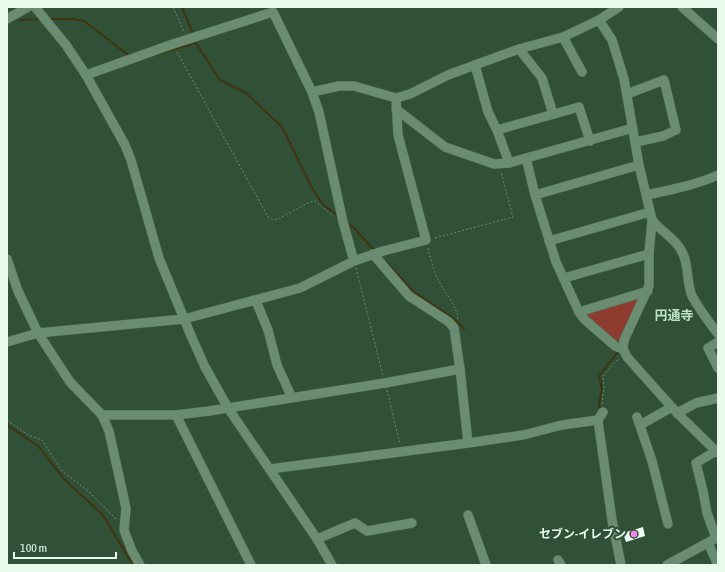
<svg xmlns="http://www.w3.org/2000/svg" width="725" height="572" font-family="'Asap Condensed','Noto Sans JP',sans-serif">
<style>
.green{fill:#8d3c2e}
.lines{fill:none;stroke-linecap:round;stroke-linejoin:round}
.stream{stroke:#40340d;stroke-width:2}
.building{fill:#eefdf1}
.minor-casing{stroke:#506c58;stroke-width:10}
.path{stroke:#6e8a75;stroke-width:1;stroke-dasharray:2 2;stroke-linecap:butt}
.minor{stroke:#6a8d72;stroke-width:9}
.poi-dot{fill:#f788eb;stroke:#305038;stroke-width:1.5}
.labels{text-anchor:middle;stroke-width:4;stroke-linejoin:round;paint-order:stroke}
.poi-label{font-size:12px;font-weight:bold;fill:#e8faeb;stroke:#305038;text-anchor:end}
.neighbourhood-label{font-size:13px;font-weight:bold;fill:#bce1c4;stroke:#305038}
</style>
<rect width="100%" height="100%" fill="#305038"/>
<path class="green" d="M640,298L618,341H617L586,316L585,311Z"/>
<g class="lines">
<g class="stream">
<path d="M182,7L193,34"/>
<path d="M50,19H73L84,21L131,57"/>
<path d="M20,20L41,19"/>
<path d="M155,55L196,43L220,80L246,93L282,127L312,188L323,205L339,216"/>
<path d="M347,223L354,228L375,251"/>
<path d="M386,262L414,292L453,318L464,329"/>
<path d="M600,411L599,404L602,389L599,376L617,353"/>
<path d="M603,422L606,448"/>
<path d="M7,425L38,446L65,480L103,515L133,565"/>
</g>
</g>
<path class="building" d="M643,527L645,536L626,542L623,533Z"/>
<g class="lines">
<g class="minor-casing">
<g id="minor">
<path d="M35,7L66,45L86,75L125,145L131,160L159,258L192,338L205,367L228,408L317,539L332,565"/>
<path d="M682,7L718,39"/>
<path d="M7,19L28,7"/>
<path d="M599,20L612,40L624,79L639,165L652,220L649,254V286L624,340L623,349"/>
<path d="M563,37L582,72"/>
<path d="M519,49L542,78L553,114"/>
<path d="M475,65L488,112L497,130L509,163L633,128"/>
<path d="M86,75L173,44L273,12L312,92L319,112L343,222L354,261"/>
<path d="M312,92L339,86H354L396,98L410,94L448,75L475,65L519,49L563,37L599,20L619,7"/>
<path d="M627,94L664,80L676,130L663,136L636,142"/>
<path d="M396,109L445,147L494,164L509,163"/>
<path d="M497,130L579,107L590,141"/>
<path d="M526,158L535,195L556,262L579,312L584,319L615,346L623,349L627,357L677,413L718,453"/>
<path d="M535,195L639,165"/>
<path d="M647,195C670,190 696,185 718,175"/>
<path d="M652,220C659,229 669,235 676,243C691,260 685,279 692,296C699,309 709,322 718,334"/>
<path d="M549,241L650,212"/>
<path d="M373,254L409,296L449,322L454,328L460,369L468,443"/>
<path d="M7,259L18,291L38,333L70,382L102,415L109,431L126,508L124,530L132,551L140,565"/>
<path d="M564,278L649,254"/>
<path d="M256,301L268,330L277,365L292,398"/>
<path d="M579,312L648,291"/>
<path d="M7,342L38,333L184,319L300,288L354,261L383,251L426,240L398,135L396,98"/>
<path d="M718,342L708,348L718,368"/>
<path d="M603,412L598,420L612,520L621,565"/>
<path d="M677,413L696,403L718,398"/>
<path d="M102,415H176L209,411L385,383L460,369"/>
<path d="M176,415L251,565"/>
<path d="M637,417L652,461L668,524"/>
<path d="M640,425L672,407"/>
<path d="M270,469L468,443L523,435L562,425L598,420"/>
<path d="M468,515L486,565"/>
<path d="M716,538L707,513L703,491L696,463L716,451"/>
<path d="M317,539L355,523L367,531L412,523"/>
<path d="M708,543L718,565"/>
<path d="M558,560L561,565"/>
<path d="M667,565L718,537"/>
</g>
</g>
<g class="path">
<path d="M173,7L184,32"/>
<path d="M177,52L268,217L273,220L278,219L310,202L315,201L333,216"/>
<path d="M435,238L513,217L501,172"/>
<path d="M428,248C430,256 432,265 435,273C441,289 457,303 458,320"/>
<path d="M356,268L383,376"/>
<path d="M387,390L400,444"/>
<path d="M602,404L604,386L603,376L618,359"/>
<path d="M7,420L28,435L42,440L62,471L88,491L117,520"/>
</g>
<use href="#minor" class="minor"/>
</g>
<circle class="poi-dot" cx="634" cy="534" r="4"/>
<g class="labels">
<g class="poi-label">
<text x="626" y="538">セブン-イレブン</text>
</g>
<g class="neighbourhood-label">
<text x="674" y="320">円通寺</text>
</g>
</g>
<rect width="725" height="572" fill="none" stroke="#e8faeb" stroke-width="16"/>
<path d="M14 552v6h102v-6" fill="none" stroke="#e8faeb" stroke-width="2"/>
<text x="20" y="552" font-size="12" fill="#e8faeb" stroke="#305038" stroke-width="3" paint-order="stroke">100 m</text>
</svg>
